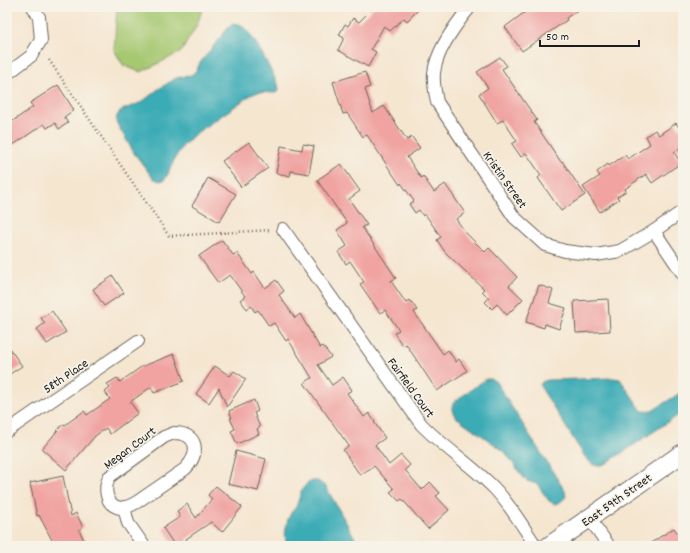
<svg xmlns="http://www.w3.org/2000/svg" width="690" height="553" font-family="Dekko,sans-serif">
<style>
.green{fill:#a6c871;stroke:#617246}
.water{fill:#3aabb6;stroke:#2b6469}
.building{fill:#f0a3a0}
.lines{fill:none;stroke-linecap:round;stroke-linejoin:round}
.street-casing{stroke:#68635b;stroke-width:14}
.secondary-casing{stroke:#68635b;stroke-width:20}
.path{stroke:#68635b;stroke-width:2.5;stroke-dasharray:1 3;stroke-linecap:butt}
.street{stroke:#fff;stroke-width:12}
.secondary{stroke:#fff;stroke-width:18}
.labels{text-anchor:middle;stroke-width:3.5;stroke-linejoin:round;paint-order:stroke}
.street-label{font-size:13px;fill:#1c1c1c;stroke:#f7f3e8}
</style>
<rect width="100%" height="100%" fill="#f7f3e8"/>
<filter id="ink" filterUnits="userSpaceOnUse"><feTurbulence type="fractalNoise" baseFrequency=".025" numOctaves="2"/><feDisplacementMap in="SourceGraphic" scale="8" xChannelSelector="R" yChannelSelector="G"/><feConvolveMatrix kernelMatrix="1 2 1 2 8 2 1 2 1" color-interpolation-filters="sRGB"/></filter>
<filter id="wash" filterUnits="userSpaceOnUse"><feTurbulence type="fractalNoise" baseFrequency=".012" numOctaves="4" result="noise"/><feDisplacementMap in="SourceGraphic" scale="16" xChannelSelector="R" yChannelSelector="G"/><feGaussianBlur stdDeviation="0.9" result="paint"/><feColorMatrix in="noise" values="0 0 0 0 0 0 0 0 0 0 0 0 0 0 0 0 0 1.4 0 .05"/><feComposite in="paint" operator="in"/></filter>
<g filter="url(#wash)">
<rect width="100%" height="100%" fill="#f5e6d0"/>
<path class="green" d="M117,7H203L197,25L181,52L141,72L124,66L114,50Z"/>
<g class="water">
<path d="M233,24C236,24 237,23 239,24C252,30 271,71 278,84L279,90L276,93L258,92L251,95L195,134L182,147L175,158L168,174L164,180L159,181L153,178L134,153L116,122L117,116L120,111L142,102L157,90L176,78L191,75L196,71L200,63L228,28Z"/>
<path d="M613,378L620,379L642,411H652L683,391V412L607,463C595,468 593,466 585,457L540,386L542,382L548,380Z"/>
<path d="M486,379H492L496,382L565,491L566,497L559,503L555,504L549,501L537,484L527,481L523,477L505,452L456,417C451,411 451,408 454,402Z"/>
<path d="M311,481H318L326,487L356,540L357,546H287C284,537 285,524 290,515C291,512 294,510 296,507C301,496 299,488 311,481Z"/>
</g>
<g id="blocks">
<g class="building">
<path d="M374,7H421L407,21L404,18L390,31L384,26L371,49L376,52L368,67L338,50L344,38L339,35L345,24L348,26L353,18L359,22Z"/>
<path d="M521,7H582L566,18L567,20L522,51L505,27L525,12Z"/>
<path d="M500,57L507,66L502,69L537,120L534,122L561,162L562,161L585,195L561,211L538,178L541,175L526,153L521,157L512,144L517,141L503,120L497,123L479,94L488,88L477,72Z"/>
<path d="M365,72L370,87L365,89L373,113L384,106L407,140L412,137L420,148L407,157L421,178L423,176L434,192L445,184L465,213L456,219L466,233L485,252L489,248L517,277L509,286L523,299L507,315L497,304L492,309L485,302L489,298L482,291L484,289L445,252L437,240L441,237L425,214L423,216L419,210L415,213L409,204L414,201L401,183L400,185L367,135L363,137L347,113L343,114L333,82Z"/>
<path d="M58,85L74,110L64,117L68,123L59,129L55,123L47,128L44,124L13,145L7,137V125L33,107L30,103Z"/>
<path d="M676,123L683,133V146L674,152L681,163L652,183L646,174L625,189L626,191L617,197L619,199L600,212L583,187L600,176L597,172L608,164L609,166L625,155L628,159L650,144L646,136L655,130L659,135Z"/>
<path d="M249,142L268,168L241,187L222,161Z"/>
<path d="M303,144L314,146L309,174L291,171L290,176L276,173L281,146L302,150Z"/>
<path d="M341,164L360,191L349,199L367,225L362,227L396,278L391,281L406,303L410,300L417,310L414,312L443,354L448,350L456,362L459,359L467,371L437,391L406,344L403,346L394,333L399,330L385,310L380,313L360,284L364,282L350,261L346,264L338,252L347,246L337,230L347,223L317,180Z"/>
<path d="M208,178L236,194L219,222L192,206Z"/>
<path d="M222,240L233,255L237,253L252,274L254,272L265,288L276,280L284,291L279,295L295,318L300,314L320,348L323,346L331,357L318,365L332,385L343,377L352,390L347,393L364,417L369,413L375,422H374L385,438L375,445L389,465L401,455L410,465L405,470L422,490L430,482L440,493L436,496L449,510L428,529L402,499L399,501L390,492L394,489L374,466L360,475L343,450L349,446L304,383L312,378L288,339L286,341L274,323L269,326L258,310L255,312L251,306L247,309L240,300L245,296L230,275L218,283L199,256Z"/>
<path d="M113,276L124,293L104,306L93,289Z"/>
<path d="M539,285L553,290L549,303L566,308L559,329L545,324L544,328L526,322Z"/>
<path d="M608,299L610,331L576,333L574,301Z"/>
<path d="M52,311L66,332L47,344L37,329L45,323L41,318Z"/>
<path d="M7,345L22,366L7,376Z"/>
<path d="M174,354L184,381L154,393L151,387L130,402L138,413L110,434L106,428L95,436L66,470L42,449L63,424L65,425L84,411L87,415L110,399L105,392L110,388L107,384L117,378L120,382L141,367Z"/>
<path d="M215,366L230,376L234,371L246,379L227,407L219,388L209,403L196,394Z"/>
<path d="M254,400L258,411L254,413L260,427L257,429L259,434L237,444L231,431L235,429L230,418H232L229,411Z"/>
<path d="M236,451L266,459L258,491L228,484Z"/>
<path d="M63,476L71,516L76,513L83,527L79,530L87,546H55L39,515L37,516L30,483Z"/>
<path d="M216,486L242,507L222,532L211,522L186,539L190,546H175L163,528L180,517L177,511L187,504L196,518L212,499L208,495Z"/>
<path d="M674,528L683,541V546H646Z"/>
</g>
</g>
</g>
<g filter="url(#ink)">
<use href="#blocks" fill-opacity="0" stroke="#68635b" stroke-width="1"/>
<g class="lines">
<g class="street-casing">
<g id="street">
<path d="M470,7C456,24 436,52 434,73C433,83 435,92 437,102L514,217L545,245L565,251L596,255L620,251L654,231L683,211"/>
<path d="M7,74L31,56L41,40L39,17L33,7"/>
<path d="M283,229L421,424C444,448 472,465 495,489C511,506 523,527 536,546"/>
<path d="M654,231L683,274"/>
<path d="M7,431L138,341"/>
<path d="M174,433C199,433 200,454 185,469L137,502C132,505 127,508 121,508C105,506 104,488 109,477L164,437Z"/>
<path d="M124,507L128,523L144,546"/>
<path d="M589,518L609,546"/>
</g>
</g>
<g class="secondary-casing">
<path id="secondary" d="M549,546L683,453"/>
</g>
<path class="path" d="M49,60L169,236L271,230"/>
<use href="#street" class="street"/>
<use href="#secondary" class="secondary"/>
</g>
</g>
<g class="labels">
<g class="street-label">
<text transform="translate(506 179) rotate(55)" y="5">Kristin Street</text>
<text transform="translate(65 375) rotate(-34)" y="5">58th Place</text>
<text transform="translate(412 387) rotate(54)" y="5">Fairfield Court</text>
<text transform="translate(129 447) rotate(-37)" y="5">Megan Court</text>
<text transform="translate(616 499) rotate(-35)" y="5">East 59th Street</text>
</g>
</g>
<rect width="690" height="553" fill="none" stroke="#f7f3e8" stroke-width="24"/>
<path d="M540 40v6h99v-6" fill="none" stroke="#1c1c1c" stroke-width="2"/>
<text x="546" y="40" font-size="12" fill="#1c1c1c" stroke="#f7f3e8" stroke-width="3" paint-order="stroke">50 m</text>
</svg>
